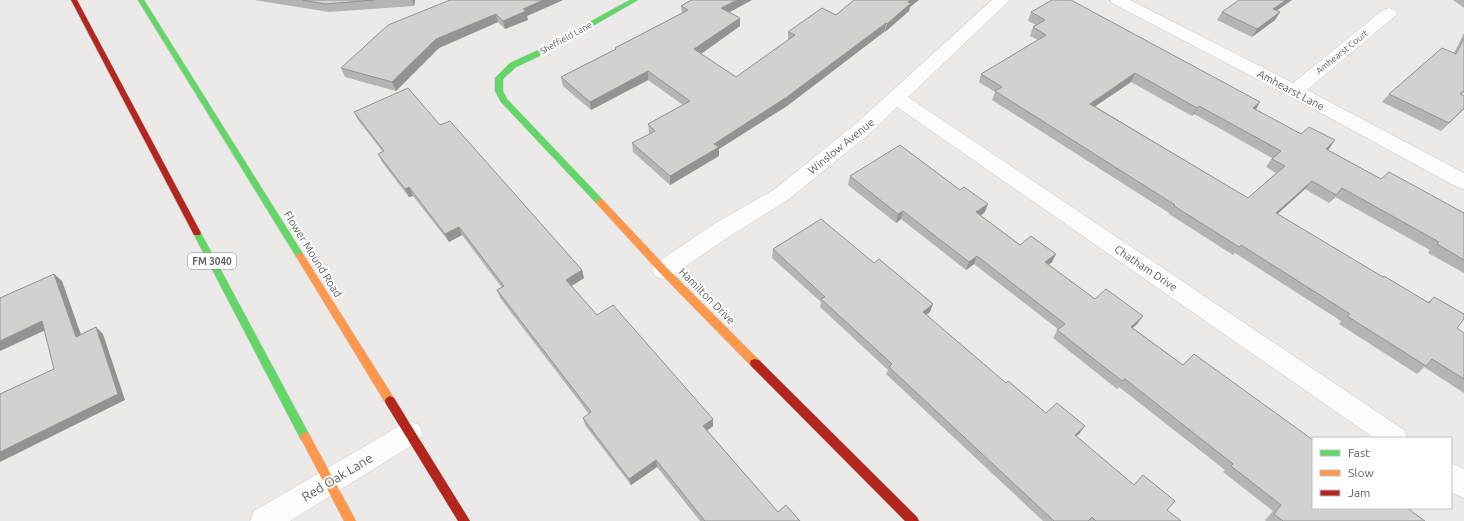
<svg xmlns="http://www.w3.org/2000/svg" width="1464" height="521" font-family="Ubuntu,sans-serif">
<style>
.lines{fill:none;stroke-linecap:round;stroke-linejoin:round}
.street-casing{stroke:#c7c7c7;stroke-width:1}
.fast-casing{stroke:#c6c7c7;stroke-width:1}
.slow-casing{stroke:#c6c7c7;stroke-width:1}
.jam-casing{stroke:#c6c7c7;stroke-width:1}
.street{fill:#fcfcfc;fill-rule:evenodd}
.fast{fill:#63d668;fill-rule:evenodd}
.slow{fill:#ff974d;fill-rule:evenodd}
.jam{fill:#b3261e;fill-rule:evenodd}
.wall{fill:#b5b4b3;fill-rule:evenodd}
.shaded-wall{fill:#949292}
.building{fill:#d3d1d0;stroke:#949292;fill-rule:evenodd}
.labels{text-anchor:middle;stroke-width:4;stroke-linejoin:round;paint-order:stroke}
.far-street-label{font-size:9px;fill:#5e6164;stroke:#fff}
.shield{fill:#fff;stroke:#8e9092;stroke-width:1}
.shield-label{font-size:10px;font-weight:bold;fill:#5e6164}
.street-label{font-size:11px;fill:#5e6164;stroke:#fff}
.near-street-label{font-size:13px;fill:#5e6164;stroke:#fff}
</style>
<rect width="100%" height="100%" fill="#eceae8"/>
<g class="lines">
<g class="street-casing">
<g id="street">
<path d="M992,0H1010L908,97L1404,430L1408,438H1374L897,107L874,130L789,199L730,236L671,276L663,279L655,276L652,270L655,264L714,224L775,189L860,120Z"/>
<path d="M1110,0H1130L1293,83L1383,10L1389,8L1395,10L1397,13L1395,16L1307,90L1464,173V189L1457,187L1288,95L1112,3Z"/>
<path d="M410,421L419,425L423,433L419,441L290,521H250L254,511L401,425Z"/>
<path d="M1451,463L1464,469V498L1451,492Z"/>
</g>
</g>
<g class="fast-casing">
<g id="fast">
<path d="M138,0H144L303,254L304,256L303,258H297Z"/>
<path d="M630,0H638L542,55L516,67L503,79V91L507,99L603,200L604,202L603,204H597L501,102L495,91V78L510,63L536,51Z"/>
<path d="M197,230L201,233L309,434L310,437L309,440L305,442L301,440L193,233Z"/>
</g>
</g>
<g class="slow-casing">
<g id="slow">
<path d="M600,199L603,200L666,267L759,360L760,363L759,366L755,367L751,366L660,273L597,204L596,202L597,200Z"/>
<path d="M300,253L303,254L394,398L395,401L394,404L390,406L386,404L297,258L296,256L297,254Z"/>
<path d="M305,432L309,434L356,521H344L300,437L301,434Z"/>
</g>
</g>
<g class="jam-casing">
<g id="jam">
<path d="M71,0H77L201,233L200,235H194Z"/>
<path d="M755,359L759,360L917,517L919,521H905L751,366L750,363L751,360Z"/>
<path d="M390,396L394,398L470,521H458L386,404L385,401L386,398Z"/>
</g>
</g>
<use href="#street" class="street"/>
<use href="#fast" class="fast"/>
<use href="#slow" class="slow"/>
<use href="#jam" class="jam"/>
</g>
<g class="wall">
<path d="M254,0H415L414,6L329,12Z"/>
<path d="M450,0H563L527,16L528,20L505,29L498,22L439,48L396,91L345,77L341,68Z"/>
<path d="M854,0H919L910,7L909,11L885,32H884L787,106L719,149V156L670,185L633,152L632,143L650,134L649,133L648,124L683,105L648,80L591,110L563,86L561,77L615,50V48L682,13L681,6L729,13L740,26L701,54L736,77L788,41V32L836,15Z"/>
<path d="M1453,0H1464V8Z"/>
<path d="M1277,11L1280,12L1275,20L1252,37L1217,20L1222,12Z"/>
<path d="M1031,12L1260,102L1255,110L1329,149L1328,150L1381,179L1464,213V273L1428,253L1430,250L1335,197L1329,203L1305,189L1277,214L1382,277L1428,302L1434,297L1457,328L1464,333V393L1424,367L1417,374L1339,324L1341,321L1235,253L1233,255L1169,214V213L992,100L995,92L979,82L981,74L1038,40L1030,36L1033,27L1036,25L1028,21ZM1131,82L1192,116L1194,114L1272,158L1266,167L1276,173L1248,198L1095,106Z"/>
<path d="M1464,33V92L1461,95L1464,96V109L1441,131L1382,102L1389,94L1454,53Z"/>
<path d="M354,112L440,125L582,270L584,278L572,286L597,315L713,426L707,430L778,512L800,521H700L657,467L631,485L585,425L583,418L589,414L500,298L497,290L502,288L462,235L449,242L413,196L409,197L382,162L378,154L383,152L358,120Z"/>
<path d="M850,176L985,212L980,216L1020,245L1056,254L1052,262L1049,265L1095,299L1143,316L1137,324L1133,328L1183,365L1425,521H1266L1265,520L1273,511L1223,472L1225,470L1119,387L1117,389L1053,338L1058,329L974,264L966,270L901,219L896,223L848,185Z"/>
<path d="M773,249L930,312L926,315L1006,383L1046,413L1080,433L1076,436L1134,485L1167,510L1181,521H1043L886,374L888,370L820,307L821,302L772,258Z"/>
</g>
<g class="shaded-wall">
<path d="M412,0H415L414,6Z"/>
<path d="M543,0H563L527,16L528,20L505,29L503,21L523,9Z"/>
<path d="M737,0H752L721,17V8Z"/>
<path d="M910,0H919L910,7L909,11L885,32L887,24Z"/>
<path d="M1286,0H1292L1268,17L1273,9Z"/>
<path d="M1280,12L1275,20L1252,37L1257,29Z"/>
<path d="M496,14L498,22L439,48L396,91L392,82L436,39Z"/>
<path d="M740,18V26L695,58L694,49Z"/>
<path d="M886,23L884,32L787,106L719,149V156L670,185V176L714,144Z"/>
<path d="M648,71V80L591,110L590,102Z"/>
<path d="M1135,73L1131,82L1087,112L1090,104Z"/>
<path d="M1260,102L1255,111L1253,108Z"/>
<path d="M1199,106L1194,114L1192,116L1197,108Z"/>
<path d="M1464,108V109L1441,131Z"/>
<path d="M1335,140L1329,149L1319,157L1326,149Z"/>
<path d="M1312,181L1305,189L1269,222L1276,213Z"/>
<path d="M409,187L413,196L409,197L405,189Z"/>
<path d="M1342,188L1335,197L1329,203L1336,195Z"/>
<path d="M988,204L985,212L973,221L976,212Z"/>
<path d="M903,211L901,219L896,223L898,214Z"/>
<path d="M459,227L462,235L449,242L445,234Z"/>
<path d="M1056,254L1052,262L1042,270L1045,262Z"/>
<path d="M977,256L974,264L966,270L969,262Z"/>
<path d="M582,270L584,278L568,288L566,280Z"/>
<path d="M54,274L62,281L84,343L76,337Z"/>
<path d="M933,304L930,312L920,320L923,312Z"/>
<path d="M1143,316L1137,324L1126,334L1131,327Z"/>
<path d="M42,321L50,328L0,351V341Z"/>
<path d="M96,327L103,334L125,400L0,462V452Z"/>
<path d="M713,419V426L704,433L703,426Z"/>
<path d="M1085,426L1080,433L1070,442L1075,435Z"/>
<path d="M656,460L657,467L631,485L629,479Z"/>
</g>
<g class="building">
<path d="M302,0H375L325,4Z"/>
<path d="M450,0H543L523,9L526,11L503,21L496,14L436,39L392,82L341,68L388,25Z"/>
<path d="M691,0H737L721,8L740,18L694,49L736,77L795,35L788,32L822,8L836,15L854,0H910L908,2L911,3L887,24L886,23L787,97L714,144L719,147L670,176L632,143L655,131L648,124L690,101L648,71L590,102L561,77L616,49L615,48L688,10L681,6Z"/>
<path d="M1052,0H1071L1260,102L1253,108L1301,134L1309,127L1335,140L1326,149L1381,179L1389,172L1464,213V260L1437,244L1439,242L1342,188L1336,195L1312,181L1276,213L1383,277L1384,276L1429,303L1434,297L1464,314V319L1457,328L1464,333V379L1432,359L1426,366L1347,316L1350,314L1241,245L1239,247L1174,206L1175,205L995,91L1002,87L981,74L1046,35L1033,27L1045,20L1031,12ZM1135,73L1197,108L1199,106L1281,151L1272,159L1285,166L1248,198L1090,104Z"/>
<path d="M1239,0H1286L1273,9L1280,12L1257,29L1222,12Z"/>
<path d="M1464,38V91L1460,94L1464,96V108L1449,123L1389,94L1442,48L1456,54Z"/>
<path d="M408,88L440,125L450,121L582,270L566,280L597,315L613,305L713,419L703,426L778,512L786,505L800,521H705L656,460L629,479L583,418L591,412L497,290L504,286L459,227L445,234L409,187L405,189L378,154L384,151L354,112Z"/>
<path d="M900,145L960,190L964,187L988,204L976,212L1020,245L1031,236L1056,254L1045,262L1095,299L1106,289L1143,316L1131,327L1183,365L1194,354L1313,440V508H1407L1425,521H1283L1274,514L1281,505L1231,466L1233,464L1125,379L1122,381L1057,330L1065,324L977,256L969,262L903,211L898,214L850,176Z"/>
<path d="M821,219L874,263L879,259L933,304L923,312L1006,383L1008,381L1046,413L1057,403L1085,426L1075,435L1134,485L1143,475L1175,501L1167,510L1181,521H1096L1092,517L1088,521H1054L889,367L892,364L821,299L825,297L773,249Z"/>
<path d="M54,274L76,337L96,327L118,394L0,452V394L54,369L42,321L0,341V298Z"/>
</g>
<g class="labels">
<g class="far-street-label">
<text transform="translate(566 38) rotate(-29)" y="3">Sheffield Lane</text>
<text transform="translate(1342 52) rotate(-39)" y="3">Amhearst Court</text>
</g>
<rect class="shield" x="188" y="253" width="48" height="16" rx="3"/>
<g class="shield-label">
<text x="212" y="265">FM 3040</text>
</g>
<g class="street-label">
<text transform="translate(1291 90) rotate(28)" y="4">Amhearst Lane</text>
<text transform="translate(841 146) rotate(-39)" y="4">Winslow Avenue</text>
<text transform="translate(313 254) rotate(58)" y="4">Flower Mound Road</text>
<text transform="translate(1146 268) rotate(34)" y="4">Chatham Drive</text>
<text transform="translate(707 296) rotate(45)" y="4">Hamilton Drive</text>
</g>
<g class="near-street-label">
<text transform="translate(337 477) rotate(-31)" y="5">Red Oak Lane</text>
</g>
</g>
<rect x="1312" y="437" width="140" height="72" fill="#ffffff" stroke="#bfc0c1"/>
<rect x="1320" y="450" width="20" height="6" fill="#63d668" stroke="#bfc0c1"/>
<text x="1348" y="457" font-size="12" fill="#5e6164">Fast</text>
<rect x="1320" y="470" width="20" height="6" fill="#ff974d" stroke="#bfc0c1"/>
<text x="1348" y="477" font-size="12" fill="#5e6164">Slow</text>
<rect x="1320" y="490" width="20" height="6" fill="#b3261e" stroke="#bfc0c1"/>
<text x="1348" y="497" font-size="12" fill="#5e6164">Jam</text>
</svg>
